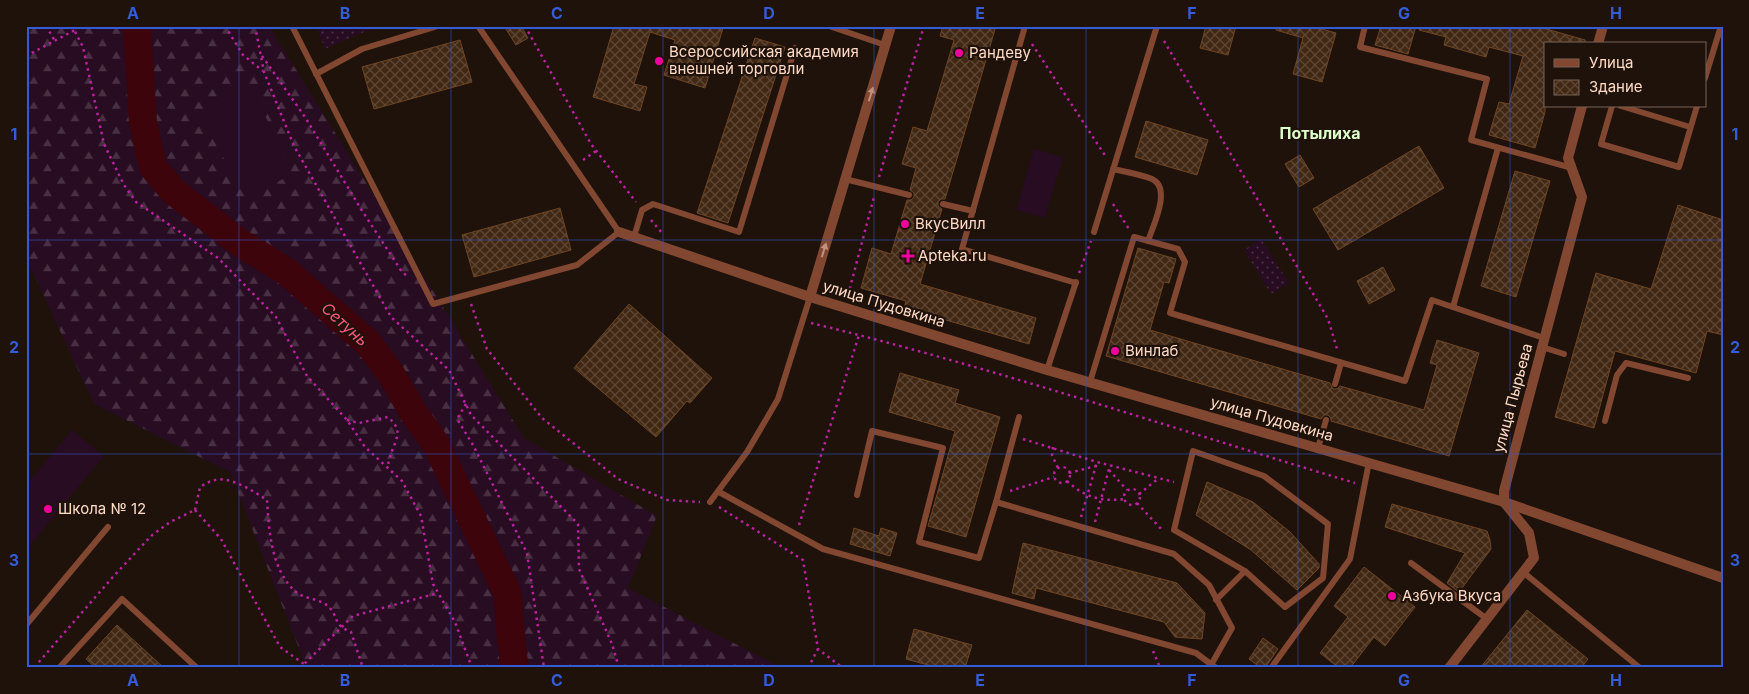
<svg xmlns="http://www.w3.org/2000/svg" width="1749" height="694" font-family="Inter,sans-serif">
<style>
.green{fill:url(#green-dots)}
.forest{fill:url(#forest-firs)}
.pitch{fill:#280c22}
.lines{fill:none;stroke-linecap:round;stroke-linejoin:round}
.river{stroke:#3d040b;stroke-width:28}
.building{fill:url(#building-cross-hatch);stroke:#6f4523}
.path{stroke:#b9219d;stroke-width:2.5;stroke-dasharray:2.5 4;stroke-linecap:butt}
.service{stroke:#824730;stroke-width:6}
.minor{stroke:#824730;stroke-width:10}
.oneway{fill:#c0917c}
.grid{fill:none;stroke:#345cd6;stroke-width:1;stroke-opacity:0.55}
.poi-dot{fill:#f2009e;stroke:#1e120a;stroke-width:2}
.labels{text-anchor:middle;stroke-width:4.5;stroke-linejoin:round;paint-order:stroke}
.poi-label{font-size:15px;fill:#ffdbc7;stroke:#1e120a;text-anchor:start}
.street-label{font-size:15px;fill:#ffdbc7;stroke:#1e120a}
.neighbourhood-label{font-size:16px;font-weight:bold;fill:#deffc9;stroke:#1e120a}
.water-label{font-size:16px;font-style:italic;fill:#ff5586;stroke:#1e120a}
.neatline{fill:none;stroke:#345cd6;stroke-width:2}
.grid-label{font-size:16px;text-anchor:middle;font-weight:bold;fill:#345cd6}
</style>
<defs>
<pattern id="green-dots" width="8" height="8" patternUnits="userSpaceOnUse" patternTransform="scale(1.25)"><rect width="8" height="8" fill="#280c22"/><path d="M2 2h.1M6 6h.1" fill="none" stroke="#482f41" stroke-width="1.8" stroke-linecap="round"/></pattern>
<pattern id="forest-firs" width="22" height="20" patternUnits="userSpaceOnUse" patternTransform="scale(1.25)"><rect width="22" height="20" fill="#280c22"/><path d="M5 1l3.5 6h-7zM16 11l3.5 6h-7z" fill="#482f41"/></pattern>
<pattern id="building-cross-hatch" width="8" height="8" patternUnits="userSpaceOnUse" patternTransform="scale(1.25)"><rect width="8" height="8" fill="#412814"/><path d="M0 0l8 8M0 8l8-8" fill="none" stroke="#5e4735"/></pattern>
</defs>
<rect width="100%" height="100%" fill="#1e120a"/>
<g class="green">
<path d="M316,26H378L325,49Z"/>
<path d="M1261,239L1289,283L1271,294L1244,250Z"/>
</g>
<path class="forest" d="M26,26H269L524,438L657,516L628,588L778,666L777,668H292L305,664L230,472L94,404L26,258Z"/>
<g class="pitch">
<path d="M238,88L256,97L288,164L283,179L258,192L240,189L205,123L208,104Z"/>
<path d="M1034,149L1063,157L1045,218L1016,210Z"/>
<path d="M72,430L104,456L26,550V485Z"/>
</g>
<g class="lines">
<path class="river" d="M137,26L143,123L153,167L173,191L239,242L287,272L368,343L391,374L413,412L436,444L507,592L512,649L515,668"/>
</g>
<g class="building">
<path d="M504,26H521L528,38L516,45Z"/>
<path d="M614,26H716L723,28L705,88L664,75L675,40L650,32L634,84L647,87L640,111L593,97Z"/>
<path d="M943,26H996L945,199H941L938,202V206L942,209L920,284L1036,318L1029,344L904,308L906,301L861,288L872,248L891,254L907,200H911L914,197V193L910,190L916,168L902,164L913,127L927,131L954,40L940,36Z"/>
<path d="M1206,26H1236L1228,55L1200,48Z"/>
<path d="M1276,26H1311L1336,33L1322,82L1293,74L1303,38L1276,30Z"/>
<path d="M1381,26H1416L1408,54L1375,45Z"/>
<path d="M1420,26H1536L1585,40V44H1545V112L1535,148L1489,135L1499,102L1509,104L1523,56L1489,47L1486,57L1444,45L1446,37L1419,30Z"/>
<path d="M755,38L785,47L728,223L697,213Z"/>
<path d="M460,40L472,82L374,109L362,67Z"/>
<path d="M1146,121L1208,140L1197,175L1135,157Z"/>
<path d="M1419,146L1444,188L1338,250L1313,209Z"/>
<path d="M1300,155L1314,178L1299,187L1285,164Z"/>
<path d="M1515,171L1550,181L1516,297L1481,286Z"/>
<path d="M1678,205L1723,220V335L1707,331L1696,373L1615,351L1594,428L1555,417L1596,273L1651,289Z"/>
<path d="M560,208L571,250L474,277L462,235Z"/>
<path d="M1138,248L1176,259L1169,283L1164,282L1150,330L1330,383L1333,389H1337L1340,386L1424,410L1437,365L1430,363L1437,340L1479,353L1449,456L1331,421V418L1328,415H1324L1321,419L1106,356Z"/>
<path d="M1383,267L1395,290L1369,304L1357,281Z"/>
<path d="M629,304L712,378L690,403L687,401L656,437L574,368Z"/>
<path d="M900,373L959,390L955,403L1000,417L966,537L928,526L955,431L889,412Z"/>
<path d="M1207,482L1253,502L1290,532L1319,564V568L1297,590L1251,550L1196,515Z"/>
<path d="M1392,504L1487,531L1490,540L1491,549L1459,592L1447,583L1465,553L1385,527Z"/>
<path d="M854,528L879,536L881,528L897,533L890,556L850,544Z"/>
<path d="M1023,543L1177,583L1205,613L1202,639L1175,637L1164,622L1036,588L1034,599L1012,593Z"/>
<path d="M1364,567L1415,607L1385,646L1374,637L1350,668H1339L1320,653L1348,617L1334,606Z"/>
<path d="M1527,610L1588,659L1581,668H1480Z"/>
<path d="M117,625L164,668H96L86,659Z"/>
<path d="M914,629L972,645L965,668H939L906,659Z"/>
<path d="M1263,638L1278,649L1265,668H1261L1249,659Z"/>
</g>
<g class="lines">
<g class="path">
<path d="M46,26L55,41"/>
<path d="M72,26L83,47L104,144L124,185L136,202L218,258L276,317L307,376L347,420L365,447L402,481L421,516L433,584L455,622L472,668"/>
<path d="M225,26L243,55L263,71"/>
<path d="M255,26L264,72L294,146L391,317L449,370L471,415L578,524L579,569L612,644L619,668"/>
<path d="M525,26L591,144L636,202"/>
<path d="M1164,41L1328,319L1338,352"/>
<path d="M1032,44L1106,157"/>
<path d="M26,56L75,30L77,26"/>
<path d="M262,56L305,117L361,209L402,272L406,275"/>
<path d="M583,160L596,151"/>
<path d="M879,177L924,26"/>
<path d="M1113,204L1129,229"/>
<path d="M651,220L662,233"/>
<path d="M1079,273L1091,241"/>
<path d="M848,295L874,197"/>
<path d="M471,304L487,349L542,418L618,479L667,500L700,502"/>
<path d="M811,323C995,368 1174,429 1355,483"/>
<path d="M466,404L457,419L473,445L527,553L544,668"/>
<path d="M347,420L359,423L388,417C402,430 398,435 392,451C390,456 389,462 387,467"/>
<path d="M1023,439L1097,462L1174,482"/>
<path d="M1053,447L1052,455L1058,468"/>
<circle cx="1062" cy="475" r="8"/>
<path d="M1109,470L1127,490"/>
<path d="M1069,473L1096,466"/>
<path d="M1067,481C1084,497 1101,502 1125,499"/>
<circle cx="1132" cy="497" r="8"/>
<path d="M1010,491L1054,477"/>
<path d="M1139,494L1159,478"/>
<path d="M1137,503L1163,531"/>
<path d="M719,507L803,560L818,649L843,668"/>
<path d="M195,510L200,487C205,484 210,481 215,480C230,476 255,492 267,500C269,531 271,571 297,593C306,599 321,599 329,607C339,618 333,625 351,632L363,668"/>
<path d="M195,510L221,539L280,647L304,664"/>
<path d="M1081,517L1097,462"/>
<path d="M1095,522L1110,465"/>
<path d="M799,525L859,335"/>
<path d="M1153,651L1159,665L1164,668"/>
<path d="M36,668L38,663L112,578L151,536L170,522L195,510"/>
<path d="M300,668L353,616L438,593"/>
<path d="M808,668L818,649"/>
</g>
<g class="service">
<path d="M292,26L433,304L577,265L619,232L478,26"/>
<path d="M829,26L885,45"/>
<path d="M1025,26L962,249L1076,283"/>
<path d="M1365,26L1360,47L1487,79L1471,140L1572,168"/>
<path d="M316,74L362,49L438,26"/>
<path d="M1705,78L1721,26"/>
<path d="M1612,106L1601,144L1679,167L1697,106"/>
<path d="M1621,106L1690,127"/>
<path d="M1113,169C1126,172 1140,174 1152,179C1172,188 1153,226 1148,241"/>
<path d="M845,179L909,195"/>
<path d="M943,204L973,211"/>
<path d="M1094,232L1157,26"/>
<path d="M634,237L642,210L653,204L739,232L795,48"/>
<path d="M1453,307L1498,148"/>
<path d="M1542,347L1564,354"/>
<path d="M1047,370L1076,282"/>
<path d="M1090,382L1134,237L1178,249L1185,262L1170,313L1405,381L1432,300L1544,338"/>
<path d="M1335,384L1341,363"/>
<path d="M1019,417L996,502L1174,554L1209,585L1232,628L1211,665"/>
<path d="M1605,421L1617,375L1626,363L1688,378"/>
<path d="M1318,448L1326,420"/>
<path d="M719,492L823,549L1196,653L1216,668"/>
<path d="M857,495L872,431L943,448L919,542L979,558L996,502"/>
<path d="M710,502L747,452L778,399L810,297"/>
<path d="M1411,563L1487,619"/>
<path d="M1523,572L1640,668"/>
<path d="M1216,600L1245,571L1285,607L1323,578L1328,524L1264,476L1193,451L1174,530L1245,571"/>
<path d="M26,625L108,527"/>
<path d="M59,668L122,599L197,668"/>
<path d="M1271,668L1350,559L1369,462"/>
</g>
<g class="minor">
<path d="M1598,44L1603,26"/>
<path d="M619,232L810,297L1047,370L1504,502L1723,578"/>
<path d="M810,297L891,26"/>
<path d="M1449,668L1534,558L1529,533L1504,502V491L1582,197L1568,158L1582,106"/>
</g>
</g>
<defs><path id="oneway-solid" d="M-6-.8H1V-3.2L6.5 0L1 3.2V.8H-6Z" transform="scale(1.25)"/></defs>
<g class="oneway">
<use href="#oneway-solid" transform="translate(871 94) rotate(-73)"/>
<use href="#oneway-solid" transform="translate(824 250) rotate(-73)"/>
</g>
<path class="grid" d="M239,26V668M451,26V668M663,26V668M874,26V668M1086,26V668M1298,26V668M1510,26V668M26,240H1723M26,454H1723"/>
<g class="poi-dot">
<circle cx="959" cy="53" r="5"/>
<circle cx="659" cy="61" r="5"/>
<circle cx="905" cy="224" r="5"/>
<path d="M905.5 248.5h5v5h5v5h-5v5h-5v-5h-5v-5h5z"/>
<circle cx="1115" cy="351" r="5"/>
<circle cx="48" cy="509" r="5"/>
<circle cx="1392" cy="596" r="5"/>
</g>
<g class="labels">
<g class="poi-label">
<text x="669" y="57">Всероссийская академия<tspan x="669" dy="17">внешней торговли</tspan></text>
<text x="969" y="58">Рандеву</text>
<text x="915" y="229">ВкусВилл</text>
<text x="918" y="261">Apteka.ru</text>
<text x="1125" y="356">Винлаб</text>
<text x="58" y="514">Школа № 12</text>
<text x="1402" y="601">Азбука Вкуса</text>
</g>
<g class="street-label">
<text transform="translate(884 304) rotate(17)" y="5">улица Пудовкина</text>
<text transform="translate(1513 398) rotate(-75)" y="5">улица Пырьева</text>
<text transform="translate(1272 419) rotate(16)" y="5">улица Пудовкина</text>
</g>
<g class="neighbourhood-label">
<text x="1320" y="139">Потылиха</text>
</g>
<g class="water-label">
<text transform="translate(345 324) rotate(42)" y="6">Сетунь</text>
</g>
</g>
<rect width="1749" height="694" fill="none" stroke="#1e120a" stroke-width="55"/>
<rect x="1544" y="42" width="162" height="65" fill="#1e120a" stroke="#786256"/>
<rect x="1554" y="59" width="25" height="8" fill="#824730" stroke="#786256"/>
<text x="1589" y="68" font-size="15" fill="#ffdbc7">Улица</text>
<rect x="1554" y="80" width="25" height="15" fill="url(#building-cross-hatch)" stroke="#786256"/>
<text x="1589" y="92" font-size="15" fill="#ffdbc7">Здание</text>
<rect x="28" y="28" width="1694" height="638" class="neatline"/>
<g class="grid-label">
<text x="133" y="19">A</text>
<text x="345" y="19">B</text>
<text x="557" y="19">C</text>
<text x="769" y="19">D</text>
<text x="980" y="19">E</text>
<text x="1192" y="19">F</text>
<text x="1404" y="19">G</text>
<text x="1616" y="19">H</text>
<text x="14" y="140">1</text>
<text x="1735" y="140">1</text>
<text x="14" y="353">2</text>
<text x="1735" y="353">2</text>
<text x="14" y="566">3</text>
<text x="1735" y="566">3</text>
<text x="133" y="686">A</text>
<text x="345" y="686">B</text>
<text x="557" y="686">C</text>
<text x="769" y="686">D</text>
<text x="980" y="686">E</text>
<text x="1192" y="686">F</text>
<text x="1404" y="686">G</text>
<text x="1616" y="686">H</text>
</g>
</svg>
